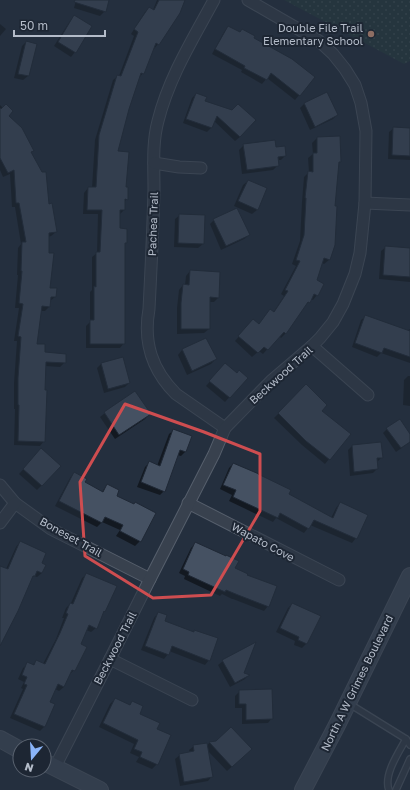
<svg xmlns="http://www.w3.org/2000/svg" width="410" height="790" font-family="'Golos Text',sans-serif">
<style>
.grass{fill:url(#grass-dots)}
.shadow{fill:#0007}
.building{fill:#455162;stroke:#1f2835}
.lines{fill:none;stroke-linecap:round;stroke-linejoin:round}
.lane-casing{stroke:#565f6c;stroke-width:8}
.street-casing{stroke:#565f6c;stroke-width:13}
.secondary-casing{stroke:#565f6c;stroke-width:18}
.lane{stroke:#38414e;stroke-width:5.5}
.street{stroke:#38414e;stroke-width:11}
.secondary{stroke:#465061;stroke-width:16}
.marked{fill:none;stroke:#ce4d50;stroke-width:3;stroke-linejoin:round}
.education-dot{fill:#8d6e63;stroke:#1d2633;stroke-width:1.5}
.labels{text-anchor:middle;stroke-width:4;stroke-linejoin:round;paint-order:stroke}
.poi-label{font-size:11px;fill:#b4bcc9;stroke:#1d2633;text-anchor:end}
.street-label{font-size:11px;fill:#b4bcc9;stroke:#1d2633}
</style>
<defs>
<pattern id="grass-dots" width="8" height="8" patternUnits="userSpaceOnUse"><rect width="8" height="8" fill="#263c3f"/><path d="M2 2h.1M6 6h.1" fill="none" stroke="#435659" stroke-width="1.8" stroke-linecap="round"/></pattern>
</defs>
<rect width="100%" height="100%" fill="#242f3e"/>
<path class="grass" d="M284,0H410V61L404,64Z"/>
<g class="shadow">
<path d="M76,0H108L105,11L100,16L74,8Z"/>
<path d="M157,0H184L158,44L154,49L153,48L143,73L139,78L128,109L116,152L125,188L127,199L124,202V210L119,215V229L126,242L124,244V343L120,348H86V326L90,322V292L92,290V257L97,253L98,214H83L84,193L88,188H92L95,140L113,80L118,76H119L134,36L131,34L145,12L149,8L153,10Z"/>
<path d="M74,16L75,52L71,57L54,46L70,21Z"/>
<path d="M0,24L6,29L0,36Z"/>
<path d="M228,27L239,33L242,30L253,38L314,78L295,100L267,78L262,84L241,72L242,70L212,54L224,32Z"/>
<path d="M26,42L28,76L23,80L14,78L22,46Z"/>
<path d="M327,93L337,115L333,119L310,130L300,108L304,104Z"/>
<path d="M196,94L240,137L235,141L214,121L211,128L207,132L183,123L192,98Z"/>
<path d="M0,105L3,108L7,116L33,151L31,153L56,232L51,236L48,237L49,288L55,297L50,301L49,307L45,311H41L36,345L44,353L65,362L60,367L45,366L44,441L40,446L14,445L15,409H14V383L17,341H14L19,308H15L18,275H17L18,248L21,244L15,207H12L10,174L3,177L0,170Z"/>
<path d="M394,128L410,129V160L388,159L389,132Z"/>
<path d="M339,137L340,161L338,164L329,260L324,264L322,263L316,281L317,295L313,300L311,299L309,302L304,306L285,334L281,338L279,336L263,354L259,351L252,357L235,341L249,325H258L270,310L273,313L284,296L281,294L296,266L292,264L300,241L302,202L304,177L309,172L308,158L313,154L312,143L317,138Z"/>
<path d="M244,145L275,148L285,156L281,160H277L278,165L273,170L242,174L239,150Z"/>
<path d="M248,181L266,188L257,210L252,214L234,206L243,185Z"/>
<path d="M180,215L203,244L198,248L174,247L175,219Z"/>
<path d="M214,220L249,235L244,239L221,250L210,224Z"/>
<path d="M386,247L410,249V282L379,279L381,251Z"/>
<path d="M190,271L218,298L214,302H209V329L204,333L177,334V308L179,290L183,285H185L186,276Z"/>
<path d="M366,316L407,331L410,329V363L381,353L377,357L352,347L361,320Z"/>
<path d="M206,339L216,359L211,364L187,375L178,355L182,350Z"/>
<path d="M122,358L129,383L125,387L104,393L97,368L101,364Z"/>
<path d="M221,369L247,378L225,402L206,386Z"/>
<path d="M408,376H410V406L403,405L404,380Z"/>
<path d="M306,386L320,411L349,434L325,464L302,445L274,418Z"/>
<path d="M105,413L149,414L145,419L115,439L100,417Z"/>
<path d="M387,429L410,435V442L396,452L383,433Z"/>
<path d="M174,430L185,452L181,456L177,455L164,491L160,495L137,487L145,467L149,463L157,466L169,434Z"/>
<path d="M380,444L382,457L377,462V469L373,473L350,476L348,450L352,446Z"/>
<path d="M37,454L42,485L37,490L19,474Z"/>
<path d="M233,464L288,495L331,518L336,508L340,503L356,538L352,543L310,525L308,528L304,533L276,518L273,522L229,501L232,495L220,489L229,468Z"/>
<path d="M74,473L83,483L102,492L107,485L115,496L140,541L135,546L116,536L120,530L102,522L97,527L55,506L70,478Z"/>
<path d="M20,542L40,563L42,573L37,577L34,576L30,579L0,640V569H6L16,547Z"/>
<path d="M195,544L234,569L268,606L264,611L233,599H232L222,594L220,596L184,579L185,576L179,573L191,548Z"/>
<path d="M87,574L105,611L101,614L96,628L91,632L86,630L80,645L74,670L69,675L64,687L59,691L55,689L49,702L44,727L40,731L10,718L23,689L21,688L24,682L18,679L23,668L28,664L32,665L37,661L43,664L56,639L64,618H62L66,608L71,603L82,578Z"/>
<path d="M292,604L319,616L306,644L302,648L294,645L295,641L276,632L288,608Z"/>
<path d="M158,613L164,621L193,632L195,631L209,660L205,665L169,651L168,654L164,659L141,650L154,618Z"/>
<path d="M223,661L243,673L248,675L245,679L230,687L218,665Z"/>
<path d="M240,691L272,718L268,723L242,724V708H235V696Z"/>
<path d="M115,699L128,706L132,702L138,714L156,729L157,764L152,769L136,762L139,757L130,753L134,744L99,727L110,704Z"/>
<path d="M217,742L246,754L227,771L207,750L212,776L208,781L180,786L175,759L180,755L190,753L189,750L194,746H207L209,743Z"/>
</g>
<g class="building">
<path d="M75,0H109L106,12L74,2Z"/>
<path d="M159,0H185L180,13L159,45L156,43L144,74L141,73L129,109L118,151L129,152L126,187H128V200L125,199V210H120V228L127,229V243H125V344H90V320H94V286L96,287V252H100L102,210H87L88,187H96L99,135L117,75L121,76L138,32L134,29L149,7L154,10Z"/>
<path d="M74,15L92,26L76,53L58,42Z"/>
<path d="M228,26L240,32L242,29L255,36L254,38L292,59L315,77L300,96L271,73L267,80L244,68L245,66L215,49Z"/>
<path d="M26,41L37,44L29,76L18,74Z"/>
<path d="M327,92L338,115L315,127L304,103Z"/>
<path d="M196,93L207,97L205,101L232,110L238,104L256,120L240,137L217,116L212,128L186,119Z"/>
<path d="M6,104L13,111L9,116L22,128L34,151L31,152L42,172H46L49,204L52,203L57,232L49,233V253H54L50,288H57L56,297H51L50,307L42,306L37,344H45V352L66,354V363L46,362L45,390H47L45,442L18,441L19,405H18V378L21,337L18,336L23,304L19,303L22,271H21L22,242H26L19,203H16L14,170L8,173L0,158V108L1,109Z"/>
<path d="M393,127L410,128V156L392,155Z"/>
<path d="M340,136L341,162H339L335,206H337L335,245L330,260L324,258L317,280L324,284L318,296L314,294L310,303L308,302L286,334L284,332L268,350L264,347L258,353L238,336L253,319L259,324L270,309L274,312L288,291L285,290L300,261L296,260L304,235L306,198H305L308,171L313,172V153H317V137Z"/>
<path d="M275,140L276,147L285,146L286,156L278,157L279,166L247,170L243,144Z"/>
<path d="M248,180L267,188L258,210L238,201Z"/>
<path d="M237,208L250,235L226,246L213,219Z"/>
<path d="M179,214L205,215L204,244L178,243Z"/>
<path d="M385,246L410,248V277L383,275Z"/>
<path d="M190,270L220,272L219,298L210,297V329H181V303L183,284L189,285Z"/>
<path d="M365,315L410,331V357L384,348L382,353L355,343Z"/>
<path d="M206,338L217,359L192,371L182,349Z"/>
<path d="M123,357L130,383L108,389L101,363Z"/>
<path d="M225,363L237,373L239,370L248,378L230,398L209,381Z"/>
<path d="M306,384L327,405L322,411L351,434L330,460L306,441L278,413Z"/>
<path d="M135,391L151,414L119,435L104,412Z"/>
<path d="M400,419L410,434V442L401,448L386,428Z"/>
<path d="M173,429L192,436L186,452L180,450L165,492L141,482L149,461L160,466Z"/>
<path d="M381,442L383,458H377L378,469L354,472L352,445Z"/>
<path d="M41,448L61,466L42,486L23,469Z"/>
<path d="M233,463L259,474H258L291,490L289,494L333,518L340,502L368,515L357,539L314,520L309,529L280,513L278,518L233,497L236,490L223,485Z"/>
<path d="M74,472L87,479L85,482L103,492L107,484L119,490L117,496L134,504L135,502L156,513L141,542L120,531L123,525L105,517L102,523L59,501Z"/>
<path d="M20,541L46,553L42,563L46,565L42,573L37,571L35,576H33L18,611L0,646V566L8,569Z"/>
<path d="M195,542L226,556V555L239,561L235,568L248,574L247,575L277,586L269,607L238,595L226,590L225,592L188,575L189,572L183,569Z"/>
<path d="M86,573L117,586L105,612L104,611L97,629L89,625L81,644L87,647L75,671L72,670L64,687L58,684L50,702L55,704L45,727L14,714L27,685L24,684L27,677L22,675L27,662L34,665L36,660L45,664L60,633L68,614L66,613L70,603L73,604Z"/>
<path d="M292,603L321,616L307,644L298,640L299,637L280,628Z"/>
<path d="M158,612L167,615L165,621L194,632V630L218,638L210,661L172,646L169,655L145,646Z"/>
<path d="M256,642L244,673L250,675L235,683L222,660Z"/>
<path d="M272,689L273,719L246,720V704H239V690Z"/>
<path d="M115,698L130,705L132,701L143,706L140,714L160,723L157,729L171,735L158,765L140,757L142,752L134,749L138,740L103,723Z"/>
<path d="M231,727L252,749L232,767L209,742L216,741Z"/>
<path d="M207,743L213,777L184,782L179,754L194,751L193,745Z"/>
</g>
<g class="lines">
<g class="lane-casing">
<g id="lane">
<path d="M348,703L406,739L410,745"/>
<path d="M389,790C383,775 399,752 406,739"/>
<path d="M396,790L410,759"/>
</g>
</g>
<g class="street-casing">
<g id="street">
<path d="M214,0C193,39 169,77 158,121C152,143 154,167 154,190C153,230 151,270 149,309C143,343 152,370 176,394L225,428"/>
<path d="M154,163L179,167L201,168"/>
<path d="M365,203L410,205"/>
<path d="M312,346L368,395"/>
<path d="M0,485L15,503L51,529L150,579"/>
<path d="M188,503L339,580"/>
<path d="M0,523L15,503"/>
<path d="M110,659L192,700"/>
<path d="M55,767L110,659L150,579L214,454L225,428L271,381L312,346L320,338L333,322L343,304L355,274L360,253L365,203L366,131L361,103L355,85L345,69L333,54L319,41L248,0"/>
</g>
</g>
<g class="secondary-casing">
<g id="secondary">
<path d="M0,739L20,750"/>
<path d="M44,762L100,790"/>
<path d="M303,790L337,725L410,576"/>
</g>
</g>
<use href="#lane" class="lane"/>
<use href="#street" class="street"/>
<use href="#secondary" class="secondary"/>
</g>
<path d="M0 0H410V790H0ZM125,404L204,432L260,454V511L211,595L153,598L85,556L80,482Z" fill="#242f3e" fill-opacity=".55" fill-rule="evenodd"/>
<path class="marked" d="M125,404L204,432L260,454V511L211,595L153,598L85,556L80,482Z"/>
<circle class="education-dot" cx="371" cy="34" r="4"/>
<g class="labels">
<g class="poi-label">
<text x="363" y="32">Double File Trail<tspan x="363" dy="13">Elementary School</tspan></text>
</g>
<g class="street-label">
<text transform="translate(153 224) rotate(-88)" y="4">Pachea Trail</text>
<text transform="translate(281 375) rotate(-42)" y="4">Beckwood Trail</text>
<text transform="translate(71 537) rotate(29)" y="4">Boneset Trail</text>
<text transform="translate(263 542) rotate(28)" y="4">Wapato Cove</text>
<text transform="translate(115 648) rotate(-63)" y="4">Beckwood Trail</text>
<text transform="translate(357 683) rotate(-64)" y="4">North A W Grimes Boulevard</text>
</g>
</g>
<g transform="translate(32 758) rotate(198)"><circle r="19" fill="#1d2633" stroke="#59626f"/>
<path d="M0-3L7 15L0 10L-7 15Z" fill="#8ab4f8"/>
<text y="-6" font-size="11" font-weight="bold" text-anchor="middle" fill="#b4bcc9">N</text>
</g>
<path d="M14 30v6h91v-6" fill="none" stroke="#b4bcc9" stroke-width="2"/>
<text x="20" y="30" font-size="12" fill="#b4bcc9" stroke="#1d2633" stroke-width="3" paint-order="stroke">50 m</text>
</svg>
